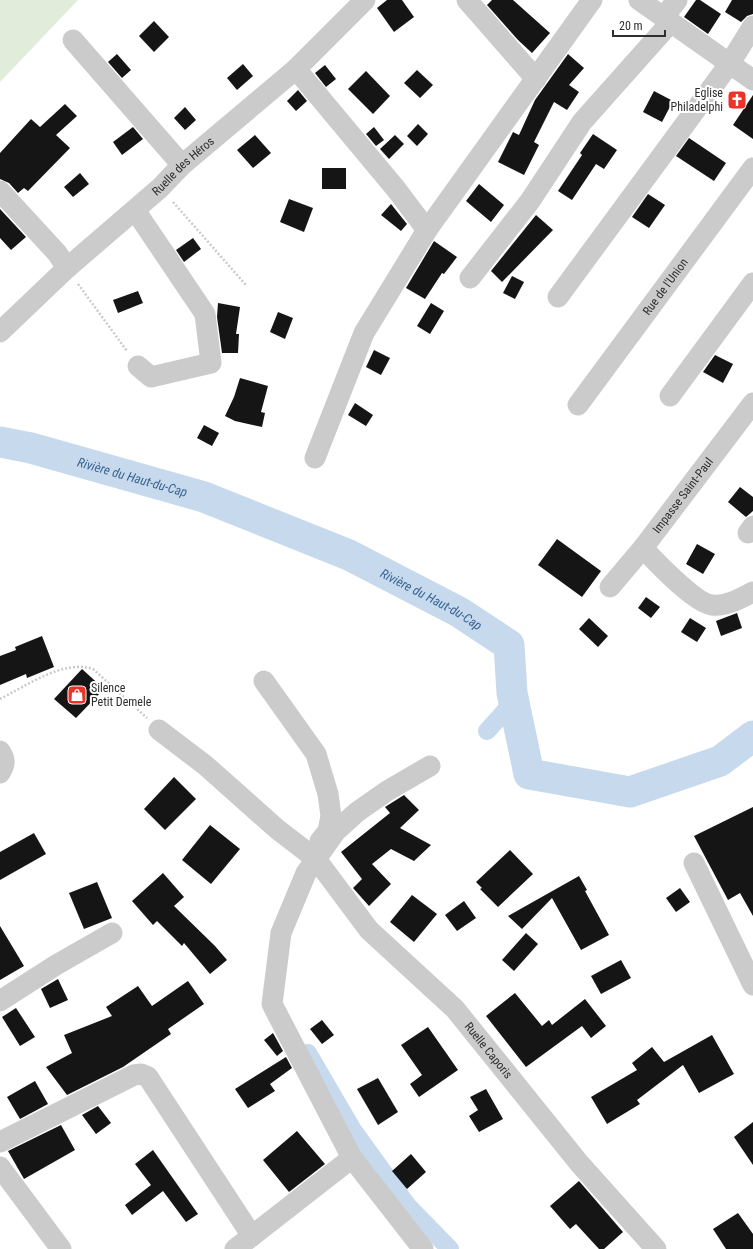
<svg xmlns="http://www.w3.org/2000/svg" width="753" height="1249" font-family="'Roboto Condensed',sans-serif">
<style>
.green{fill:#e2ecdb}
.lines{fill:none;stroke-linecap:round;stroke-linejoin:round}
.canal{stroke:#c7d9ed;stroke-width:18}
.river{stroke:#c7d9ed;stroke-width:31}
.building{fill:#151515}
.path{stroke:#cbcbcb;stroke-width:2.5;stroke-dasharray:2 2;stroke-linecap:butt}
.minor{stroke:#cbcbcb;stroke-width:21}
.labels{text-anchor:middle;stroke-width:4;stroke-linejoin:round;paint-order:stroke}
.poi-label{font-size:12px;fill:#2e2e2e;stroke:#fff;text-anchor:end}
.street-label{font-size:12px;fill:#2e2e2e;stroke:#fff}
.water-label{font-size:13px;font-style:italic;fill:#396594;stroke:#fff}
</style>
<rect width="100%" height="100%" fill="#fff"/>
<path class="green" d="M0,0H78L0,82Z"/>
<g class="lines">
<g class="canal">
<path d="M487,731L514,701"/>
<path d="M308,1053L353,1130L408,1206L450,1249"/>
</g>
<path class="river" id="s1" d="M0,442L31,448L204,497L349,555L459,612L509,645L512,693L529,774L630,792L720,761L753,736"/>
</g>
<g class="building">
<path d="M387,0H402L414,17L394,32L377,8Z"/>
<path d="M492,0H513L550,33L532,53L518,40L487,5Z"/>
<path d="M696,0H700L721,14L708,34L684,17Z"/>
<path d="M732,0H753V14L747,16L741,22L725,12Z"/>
<path d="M154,21L169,37L154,52L139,36Z"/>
<path d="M117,54L131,70L122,78L108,62Z"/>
<path d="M568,54L584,68L569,85L579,92L567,110L554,102L534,142L539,145L524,175L498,162L513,132L519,135L535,100Z"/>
<path d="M243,64L253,76L237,90L227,78Z"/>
<path d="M325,65L336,79L326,87L315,73Z"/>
<path d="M417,70L433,85L420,98L404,83Z"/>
<path d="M366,71L390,96L373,114L348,89Z"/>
<path d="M298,90L307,101L296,111L287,101Z"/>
<path d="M654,91L673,101L662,122L643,112Z"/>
<path d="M753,95V139L733,125Z"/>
<path d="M65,104L77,116L56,135L70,148L28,191L24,188L18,193L9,183L0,179V153L31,119L40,127Z"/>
<path d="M185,107L196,120L185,130L174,118Z"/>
<path d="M418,124L428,134L417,146L407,136Z"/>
<path d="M133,127L143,139L122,155L113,142Z"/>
<path d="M374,127L384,140L376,146L366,134Z"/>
<path d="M593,134L617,150L604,169L596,164L572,200L558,191L582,155L580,153Z"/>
<path d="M255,135L271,153L253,168L237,150Z"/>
<path d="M395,135L404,144L389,159L380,149Z"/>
<path d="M689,138L726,163L714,181L676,156Z"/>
<rect x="322" y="168" width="24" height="21"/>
<path d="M80,173L89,184L73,197L64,187Z"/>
<path d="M479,184L504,205L491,222L466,201Z"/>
<path d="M648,194L665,205L649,228L632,217Z"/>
<path d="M289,199L313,208L304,232L280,222Z"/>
<path d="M391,204L407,224L401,231L381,215Z"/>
<path d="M0,209L26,237L11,250L0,238Z"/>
<path d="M536,215L553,230L502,282L491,271Z"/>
<path d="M193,238L201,249L184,262L176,250Z"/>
<path d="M434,241L457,257L444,274L442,273L425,299L406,288Z"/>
<path d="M512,276L524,282L515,299L503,293Z"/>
<path d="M138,291L143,303L118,313L113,300Z"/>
<path d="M218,303L240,307L236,334H239L238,353H222L217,317Z"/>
<path d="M431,303L444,311L430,334L417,326Z"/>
<path d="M278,312L293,318L285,339L270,332Z"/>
<path d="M374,350L390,358L381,375L366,367Z"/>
<path d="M715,355L733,364L723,383L703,372Z"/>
<path d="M240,378L268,386L261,412L265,413L262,427L235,421L225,416L234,397Z"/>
<path d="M355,403L373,415L366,426L348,415Z"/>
<path d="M204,425L219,433L212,446L197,438Z"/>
<path d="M740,487L753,497V511L746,517L728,502Z"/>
<path d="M557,539L601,571L582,597L538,565Z"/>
<path d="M697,544L715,554L703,574L686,564Z"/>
<path d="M646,597L660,607L651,618L638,608Z"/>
<path d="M737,613L742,628L721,636L716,621Z"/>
<path d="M589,618L608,636L598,647L579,629Z"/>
<path d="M690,618L706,628L697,642L681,632Z"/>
<path d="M42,636L54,667L27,678L26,674L0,685V656L16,650L15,647Z"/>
<path d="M82,669L104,689L76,718L54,699Z"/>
<path d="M174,777L196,799L165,830L144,809Z"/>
<path d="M404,795L419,810L400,828L431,845L414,861L391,849L372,864L391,884L369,906L353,888L362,879L341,852L390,813L385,807Z"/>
<path d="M753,807V916L740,893L728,900L694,836Z"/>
<path d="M210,825L240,849L211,884L182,860Z"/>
<path d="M34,833L46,854L0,880V852Z"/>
<path d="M510,850L533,874L498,907L480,889L482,888L476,882Z"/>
<path d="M163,873L184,897L174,906L215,946L227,960L210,974L184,943L182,946L157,921L153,925L132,901Z"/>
<path d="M579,876L587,890L585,891L609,935L581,950L552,898L522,929L508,916Z"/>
<path d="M97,882L112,918L84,929L69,893Z"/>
<path d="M680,888L690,902L676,912L666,898Z"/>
<path d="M412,895L437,914L414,942L390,922Z"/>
<path d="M464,901L476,918L457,931L445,915Z"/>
<path d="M0,926L24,966L0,980Z"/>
<path d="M526,933L538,944L514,971L502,960Z"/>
<path d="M621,960L631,978L601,994L591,976Z"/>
<path d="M58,979L68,1000L50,1008L41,989Z"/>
<path d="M188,981L204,1004L168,1029L171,1034L123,1067L67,1095L46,1067L72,1053L64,1035L112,1016L106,1007L138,986L152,1006Z"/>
<path d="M515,993L542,1026L549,1020L552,1025L585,999L606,1026L591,1038L582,1026L526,1067L486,1016Z"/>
<path d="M16,1008L35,1037L20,1046L2,1017Z"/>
<path d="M322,1020L334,1035L322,1044L310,1029Z"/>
<path d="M428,1027L458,1070L419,1097L410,1084L422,1075L401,1045Z"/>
<path d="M273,1033L283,1051L277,1056L264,1040Z"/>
<path d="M712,1035L734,1074L699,1093L683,1065L637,1100L640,1104L607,1124L591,1097L637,1070L632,1063L652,1047L664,1062Z"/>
<path d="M286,1057L292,1068L270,1084L275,1091L248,1108L235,1089Z"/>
<path d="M378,1078L398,1112L378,1125L357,1089Z"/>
<path d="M35,1081L48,1104L20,1119L7,1097Z"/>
<path d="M486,1089L503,1119L479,1132L469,1116L478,1110L470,1097Z"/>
<path d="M98,1106L111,1123L96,1134L82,1115Z"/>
<path d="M753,1122V1165L734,1137Z"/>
<path d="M61,1125L75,1150L24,1179L8,1151Z"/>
<path d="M297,1131L325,1164L289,1192L263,1160Z"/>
<path d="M153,1150L198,1214L186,1222L163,1191L132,1215L125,1205L151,1185L135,1164Z"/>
<path d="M411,1154L426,1172L407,1189L392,1171Z"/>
<path d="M579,1181L623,1232L604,1249H599L576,1224L570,1229L550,1206Z"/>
<path d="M738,1213L753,1234V1249H726L713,1229Z"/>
</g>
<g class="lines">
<g class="path">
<path d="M173,202L246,285"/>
<path d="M78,284L127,351"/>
<path d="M0,699C26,686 64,659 93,669L147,718"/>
</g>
<g class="minor">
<path d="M467,0L536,79"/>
<path d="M639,0L753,80"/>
<path d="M664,17L677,0"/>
<path d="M73,40L182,165"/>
<path d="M296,69L396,189L427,230"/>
<path d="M0,191L57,253L67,268"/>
<path d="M135,210L205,314L211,363L151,377L138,366"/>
<path d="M470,278L530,201L582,122L671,22"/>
<path d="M558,297L730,63L753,26"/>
<path id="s2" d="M0,332L67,268L160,188L182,165L296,69L365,0"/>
<path d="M670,396L753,283"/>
<path id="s3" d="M578,405L753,168"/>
<path d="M315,458L364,333L427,230L592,0"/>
<path d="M748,533L753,526"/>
<path d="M643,548C655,561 696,604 712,605C726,607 741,598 753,592"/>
<path id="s4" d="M610,587L643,548L753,403"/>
<path d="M264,681L316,754L328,794L331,816L328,831L320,841"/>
<path id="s5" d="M159,730L205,765L277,829L316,859L369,930L455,1009L579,1163L656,1249"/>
<path d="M0,751C6,760 5,765 0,773"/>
<path d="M694,863L753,985"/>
<path d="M0,1001L56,965L112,933"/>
<path d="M0,1142L134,1075L141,1074L148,1077L252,1236L352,1158"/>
<path d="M0,1167L61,1249"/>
<path d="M235,1249L252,1236"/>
<path d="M423,1249L352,1158L272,1004L281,933L306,873L336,831L357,812L387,791L430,766"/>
</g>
</g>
<defs>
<g id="church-square" transform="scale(1)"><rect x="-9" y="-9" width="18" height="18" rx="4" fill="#ec332a" stroke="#fff"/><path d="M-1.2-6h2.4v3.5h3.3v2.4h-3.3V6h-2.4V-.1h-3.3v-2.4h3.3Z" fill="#fff"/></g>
<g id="shop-square" transform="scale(1)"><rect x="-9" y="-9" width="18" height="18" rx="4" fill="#ec332a" stroke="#fff"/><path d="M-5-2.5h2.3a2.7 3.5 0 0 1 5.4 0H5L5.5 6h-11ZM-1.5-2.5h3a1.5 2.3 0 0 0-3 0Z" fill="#fff"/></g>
</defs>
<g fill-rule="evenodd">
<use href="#church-square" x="737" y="100"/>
<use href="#shop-square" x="77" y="695"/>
</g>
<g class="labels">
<g class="poi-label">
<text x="723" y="97">Eglise<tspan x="723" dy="14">Philadelphi</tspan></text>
<text x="91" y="692" text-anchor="start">Silence<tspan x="91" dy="14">Petit Demele</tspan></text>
</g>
<g class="street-label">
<text dy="4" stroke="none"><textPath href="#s2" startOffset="247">Ruelle des Héros</textPath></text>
<text dy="4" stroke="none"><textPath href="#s3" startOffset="147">Rue de l'Union</textPath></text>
<text dy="4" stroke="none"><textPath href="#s4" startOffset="117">Impasse Saint-Paul</textPath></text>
<text dy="4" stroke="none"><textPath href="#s5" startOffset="462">Ruelle Caporis</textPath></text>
</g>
<g class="water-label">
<text dy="5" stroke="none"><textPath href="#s1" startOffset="137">Rivière du Haut-du-Cap</textPath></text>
<text dy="5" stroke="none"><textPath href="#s1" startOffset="461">Rivière du Haut-du-Cap</textPath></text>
</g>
</g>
<path d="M613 30v6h52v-6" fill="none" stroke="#2e2e2e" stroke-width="2"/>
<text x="619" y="30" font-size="12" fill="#2e2e2e" stroke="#ffffff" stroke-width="3" paint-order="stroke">20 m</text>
</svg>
